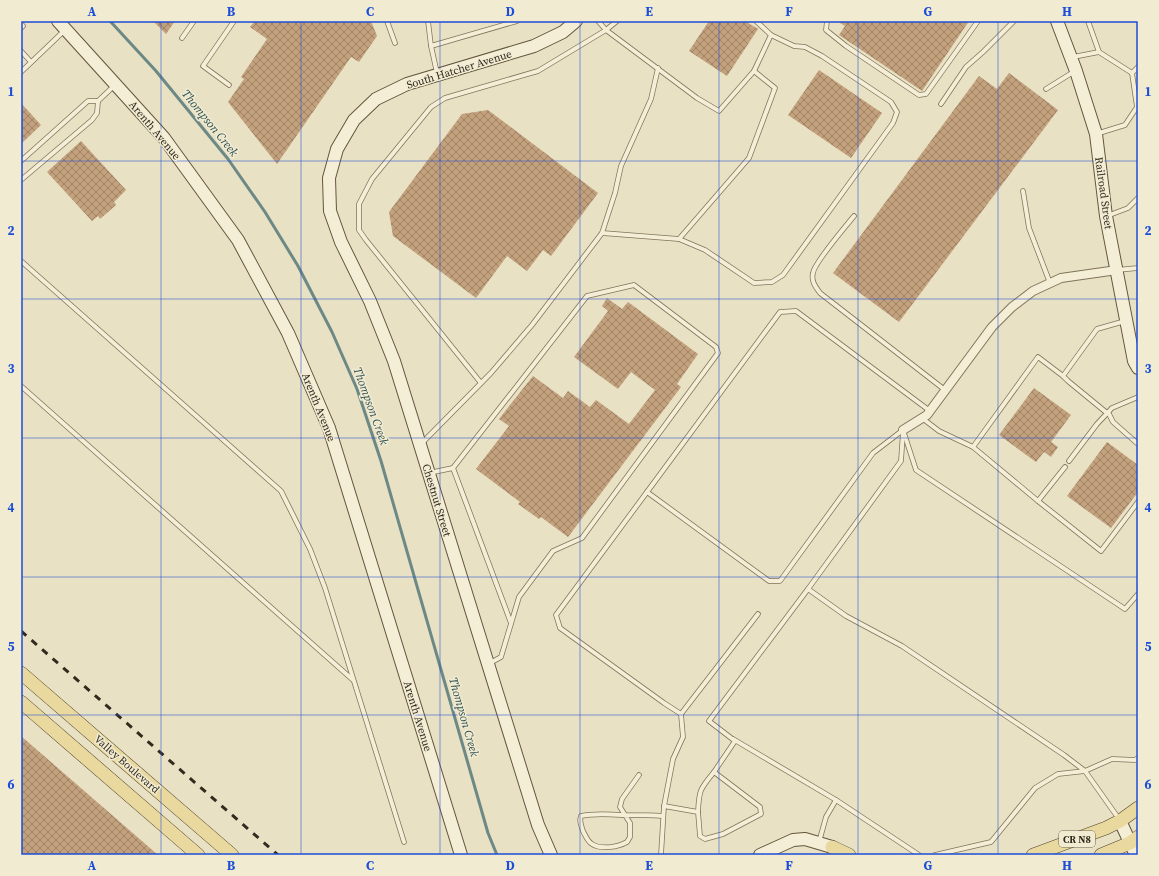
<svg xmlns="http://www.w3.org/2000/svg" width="1159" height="876" font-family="'Source Serif 4',serif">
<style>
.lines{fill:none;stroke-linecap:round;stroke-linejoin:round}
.stream{stroke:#6d8985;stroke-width:3}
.building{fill:url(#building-cross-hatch)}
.lane-casing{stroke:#81735c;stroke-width:5.5}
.street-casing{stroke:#81735c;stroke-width:10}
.secondary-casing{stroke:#63553f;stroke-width:14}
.primary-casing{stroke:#4f4230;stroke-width:14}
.lane{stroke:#f5eed6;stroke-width:4}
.street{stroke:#f5eed6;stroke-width:8}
.secondary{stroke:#f5eed6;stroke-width:12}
.primary{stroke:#e9d99f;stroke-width:13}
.rail{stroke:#332a1f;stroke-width:3;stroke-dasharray:7 7;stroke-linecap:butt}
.grid{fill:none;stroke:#1d4ed8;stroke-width:1;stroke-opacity:0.55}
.labels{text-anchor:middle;stroke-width:3;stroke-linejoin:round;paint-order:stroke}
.shield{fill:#f1ebd2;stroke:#6c6455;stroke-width:1}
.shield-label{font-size:10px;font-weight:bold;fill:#332a1f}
.street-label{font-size:11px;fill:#332a1f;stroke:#f1ebd2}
.water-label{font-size:12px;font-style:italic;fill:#2f5051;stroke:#f1ebd2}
.neatline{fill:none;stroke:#1d4ed8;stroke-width:1.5}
.grid-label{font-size:13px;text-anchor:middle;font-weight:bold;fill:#1d4ed8}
</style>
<defs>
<pattern id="building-cross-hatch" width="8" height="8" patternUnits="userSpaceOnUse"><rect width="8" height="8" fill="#c3a17d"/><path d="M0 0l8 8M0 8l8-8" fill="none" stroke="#9f8366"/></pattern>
</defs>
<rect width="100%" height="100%" fill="#e9e1c3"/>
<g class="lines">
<path class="stream" d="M110,21L156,71L228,159L265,212L298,266L332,332L357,389L381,461L488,833L497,855"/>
</g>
<g class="building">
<path d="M153,21H175L166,34Z"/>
<path d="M255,21H371L377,36L359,62L351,57L277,164L228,102L244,79L241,77L267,39L250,27Z"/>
<path d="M709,21H745L758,29L727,76L689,51Z"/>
<path d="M837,21H969L922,91L839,35L845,26Z"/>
<path d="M819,70L882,113L851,158L788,115Z"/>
<path d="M1009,73L1058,110L899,322L833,273L979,76L997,89Z"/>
<path d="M21,103L41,125L21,144Z"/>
<path d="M488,110L598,193L551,256L543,250L527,271L507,256L476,298L393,236L389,212L462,114Z"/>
<path d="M81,141L126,190L114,202L116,205L100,219L98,216L92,221L47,172Z"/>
<path d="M607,298L622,309L628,302L698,354L677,384L681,387L568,537L541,517L539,519L518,504L520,502L476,469L509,426L499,419L533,376L563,398L568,391L590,407L596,400L629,424L655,390L631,372L618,389L574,357L608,311L602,306Z"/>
<path d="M1034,388L1071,415L1051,442L1058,447L1051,457L1044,452L1036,462L999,435Z"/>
<path d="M1107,442L1138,465V492L1111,528L1067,496Z"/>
<path d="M21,736L158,855H21Z"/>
</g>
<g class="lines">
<g class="lane-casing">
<g id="lane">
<path d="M387,21L395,43"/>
<path d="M428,21L431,46L517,21"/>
<path d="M598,21L606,30L697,98L719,111L754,71L775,88L749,158L679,239L602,233"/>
<path d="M827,21L826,30L846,46L919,95L926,94L978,21"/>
<path d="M1088,21L1099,52"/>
<path d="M21,24L23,26L21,28"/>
<path d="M182,38L194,21"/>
<path d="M431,46L437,73"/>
<path d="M21,51L31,62"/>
<path d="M1073,57L1099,52L1132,73"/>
<path d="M754,71L771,35L756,21"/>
<path d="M21,72L65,30"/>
<path d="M229,85L203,66L234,21"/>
<path d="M1046,89L1075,71"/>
<path d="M941,104L966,67L983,52L1014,21"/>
<path d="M1096,134L1125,125L1137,107L1132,73L1138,67"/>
<path d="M21,161L88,101H98"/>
<path d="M21,180L92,120L97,113L98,101L114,86"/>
<path d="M1023,191L1029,228L1050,283"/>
<path d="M854,216C846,226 814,263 813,273C811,281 815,286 820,293L945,390"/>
<path d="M1107,216L1128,208L1138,198"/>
<path d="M679,239L705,250L754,283L772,282L783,275L893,123L897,112L891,102L822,56L805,47L794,46L771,35"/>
<path d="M21,261L281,491L310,549L325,588L404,842"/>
<path d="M1117,270L1138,268"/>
<path d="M481,383L366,240L359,230V204L372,179L431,107L445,98L538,71L606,30L617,21"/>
<path d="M21,386L353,680"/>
<path d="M1108,412L1113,422L1138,444"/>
<path d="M1107,413L1068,381L1063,376L1097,329L1125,321"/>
<path d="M922,418L939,431L973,447"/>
<path d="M903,430L916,470L1125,609L1138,594"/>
<path d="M421,444L491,373L532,325L602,233L615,193L621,166L651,99L658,68"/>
<path d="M1069,461L1097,424L1112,408L1138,397"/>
<path d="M1065,467L1038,501L1101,551L1138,502"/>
<path d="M453,468L511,623"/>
<path d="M429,473L453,468L587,296L634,285L716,347L718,353L582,538L553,551L519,597L501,657L490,663"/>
<path d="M647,492L780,312L796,311L930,411"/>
<path d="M1038,501L973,447L1038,357L1063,376"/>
<path d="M808,589L901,461L903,432"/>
<path d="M681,714L758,614"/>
<path d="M733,739L836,800"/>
<path d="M639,775L622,799L620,807L630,823V837L627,842C618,847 601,850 592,844C588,842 585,835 583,831C581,825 579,821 581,816C594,813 608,814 622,815C636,815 650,815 663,816"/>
<path d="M664,806L673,759L683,737L681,714L664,703L560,628L556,615L647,492L769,581H780L873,453L903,430"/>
<path d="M698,812C699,790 700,789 714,772"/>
<path d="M819,842L826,817L836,800L919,855"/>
<path d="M661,855L664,806L698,812L700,836L705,839L723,834L761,814L760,807L714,772L735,741L709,721L808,589L846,616L902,646L1064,755L1085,771L1112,759L1135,760L1138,758"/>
<path d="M935,855L991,842L1035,788L1058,774L1085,771L1119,819"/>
</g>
</g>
<g class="street-casing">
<path id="street" d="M903,430L927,415L992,327L1012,307L1033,291L1061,278L1117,270"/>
</g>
<g class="secondary-casing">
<g id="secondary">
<path d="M58,21L164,138L238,240L288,333L329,428L461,855"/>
<path d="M1057,21L1076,71L1096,134L1106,216L1134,361L1138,368"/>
<path d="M1120,821L1136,855"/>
<path d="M551,855L538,825L394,361L370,301L341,242L330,211L329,178L337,149L354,120L376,99L407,84L534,46L563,32L576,21"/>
<path d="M760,855L793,840L805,839L832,847"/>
</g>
</g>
<g class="primary-casing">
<g id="primary">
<path d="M21,673L232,855"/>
<path d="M21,702L198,855"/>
<path d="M832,847L849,855"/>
<path d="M1033,855L1106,828L1120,821L1138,808"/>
<path d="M1101,855L1130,843L1138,837"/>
</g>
</g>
<use href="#lane" class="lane"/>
<use href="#street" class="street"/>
<use href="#secondary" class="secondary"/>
<use href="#primary" class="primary"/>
<path class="rail" d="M21,631L278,855"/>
</g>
<path class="grid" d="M161,21V855M301,21V855M440,21V855M580,21V855M719,21V855M858,21V855M998,21V855M21,161H1138M21,299H1138M21,438H1138M21,577H1138M21,715H1138"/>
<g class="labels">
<rect class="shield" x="1059" y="831" width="36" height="16" rx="3"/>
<g class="shield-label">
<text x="1077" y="843">CR N8</text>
</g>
<g class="street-label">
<text transform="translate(459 69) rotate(-17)" y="4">South Hatcher Avenue</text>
<text transform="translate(155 130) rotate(50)" y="4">Arenth Avenue</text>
<text transform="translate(1104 193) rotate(82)" y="4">Railroad Street</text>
<text transform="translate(319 407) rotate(68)" y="4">Arenth Avenue</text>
<text transform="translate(437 500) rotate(73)" y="4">Chestnut Street</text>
<text transform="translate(418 716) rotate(73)" y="4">Arenth Avenue</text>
<text transform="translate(127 764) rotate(41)" y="4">Valley Boulevard</text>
</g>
<g class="water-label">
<text transform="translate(210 123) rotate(51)" y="4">Thompson Creek</text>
<text transform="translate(371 406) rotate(70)" y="4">Thompson Creek</text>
<text transform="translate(464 717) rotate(74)" y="4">Thompson Creek</text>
</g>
</g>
<rect width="1159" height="876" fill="none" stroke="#f1ebd2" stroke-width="44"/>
<rect x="22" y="22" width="1115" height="832" class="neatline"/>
<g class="grid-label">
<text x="92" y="16">A</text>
<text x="231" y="16">B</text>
<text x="370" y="16">C</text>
<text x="510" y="16">D</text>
<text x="649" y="16">E</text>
<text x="789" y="16">F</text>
<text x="928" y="16">G</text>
<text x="1067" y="16">H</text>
<text x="11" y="96">1</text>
<text x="1148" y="96">1</text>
<text x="11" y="235">2</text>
<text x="1148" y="235">2</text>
<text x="11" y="373">3</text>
<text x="1148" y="373">3</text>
<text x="11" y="512">4</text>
<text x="1148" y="512">4</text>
<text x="11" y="651">5</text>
<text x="1148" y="651">5</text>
<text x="11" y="789">6</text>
<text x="1148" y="789">6</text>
<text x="92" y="870">A</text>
<text x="231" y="870">B</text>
<text x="370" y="870">C</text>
<text x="510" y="870">D</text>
<text x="649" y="870">E</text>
<text x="789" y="870">F</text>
<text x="928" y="870">G</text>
<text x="1067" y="870">H</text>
</g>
</svg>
